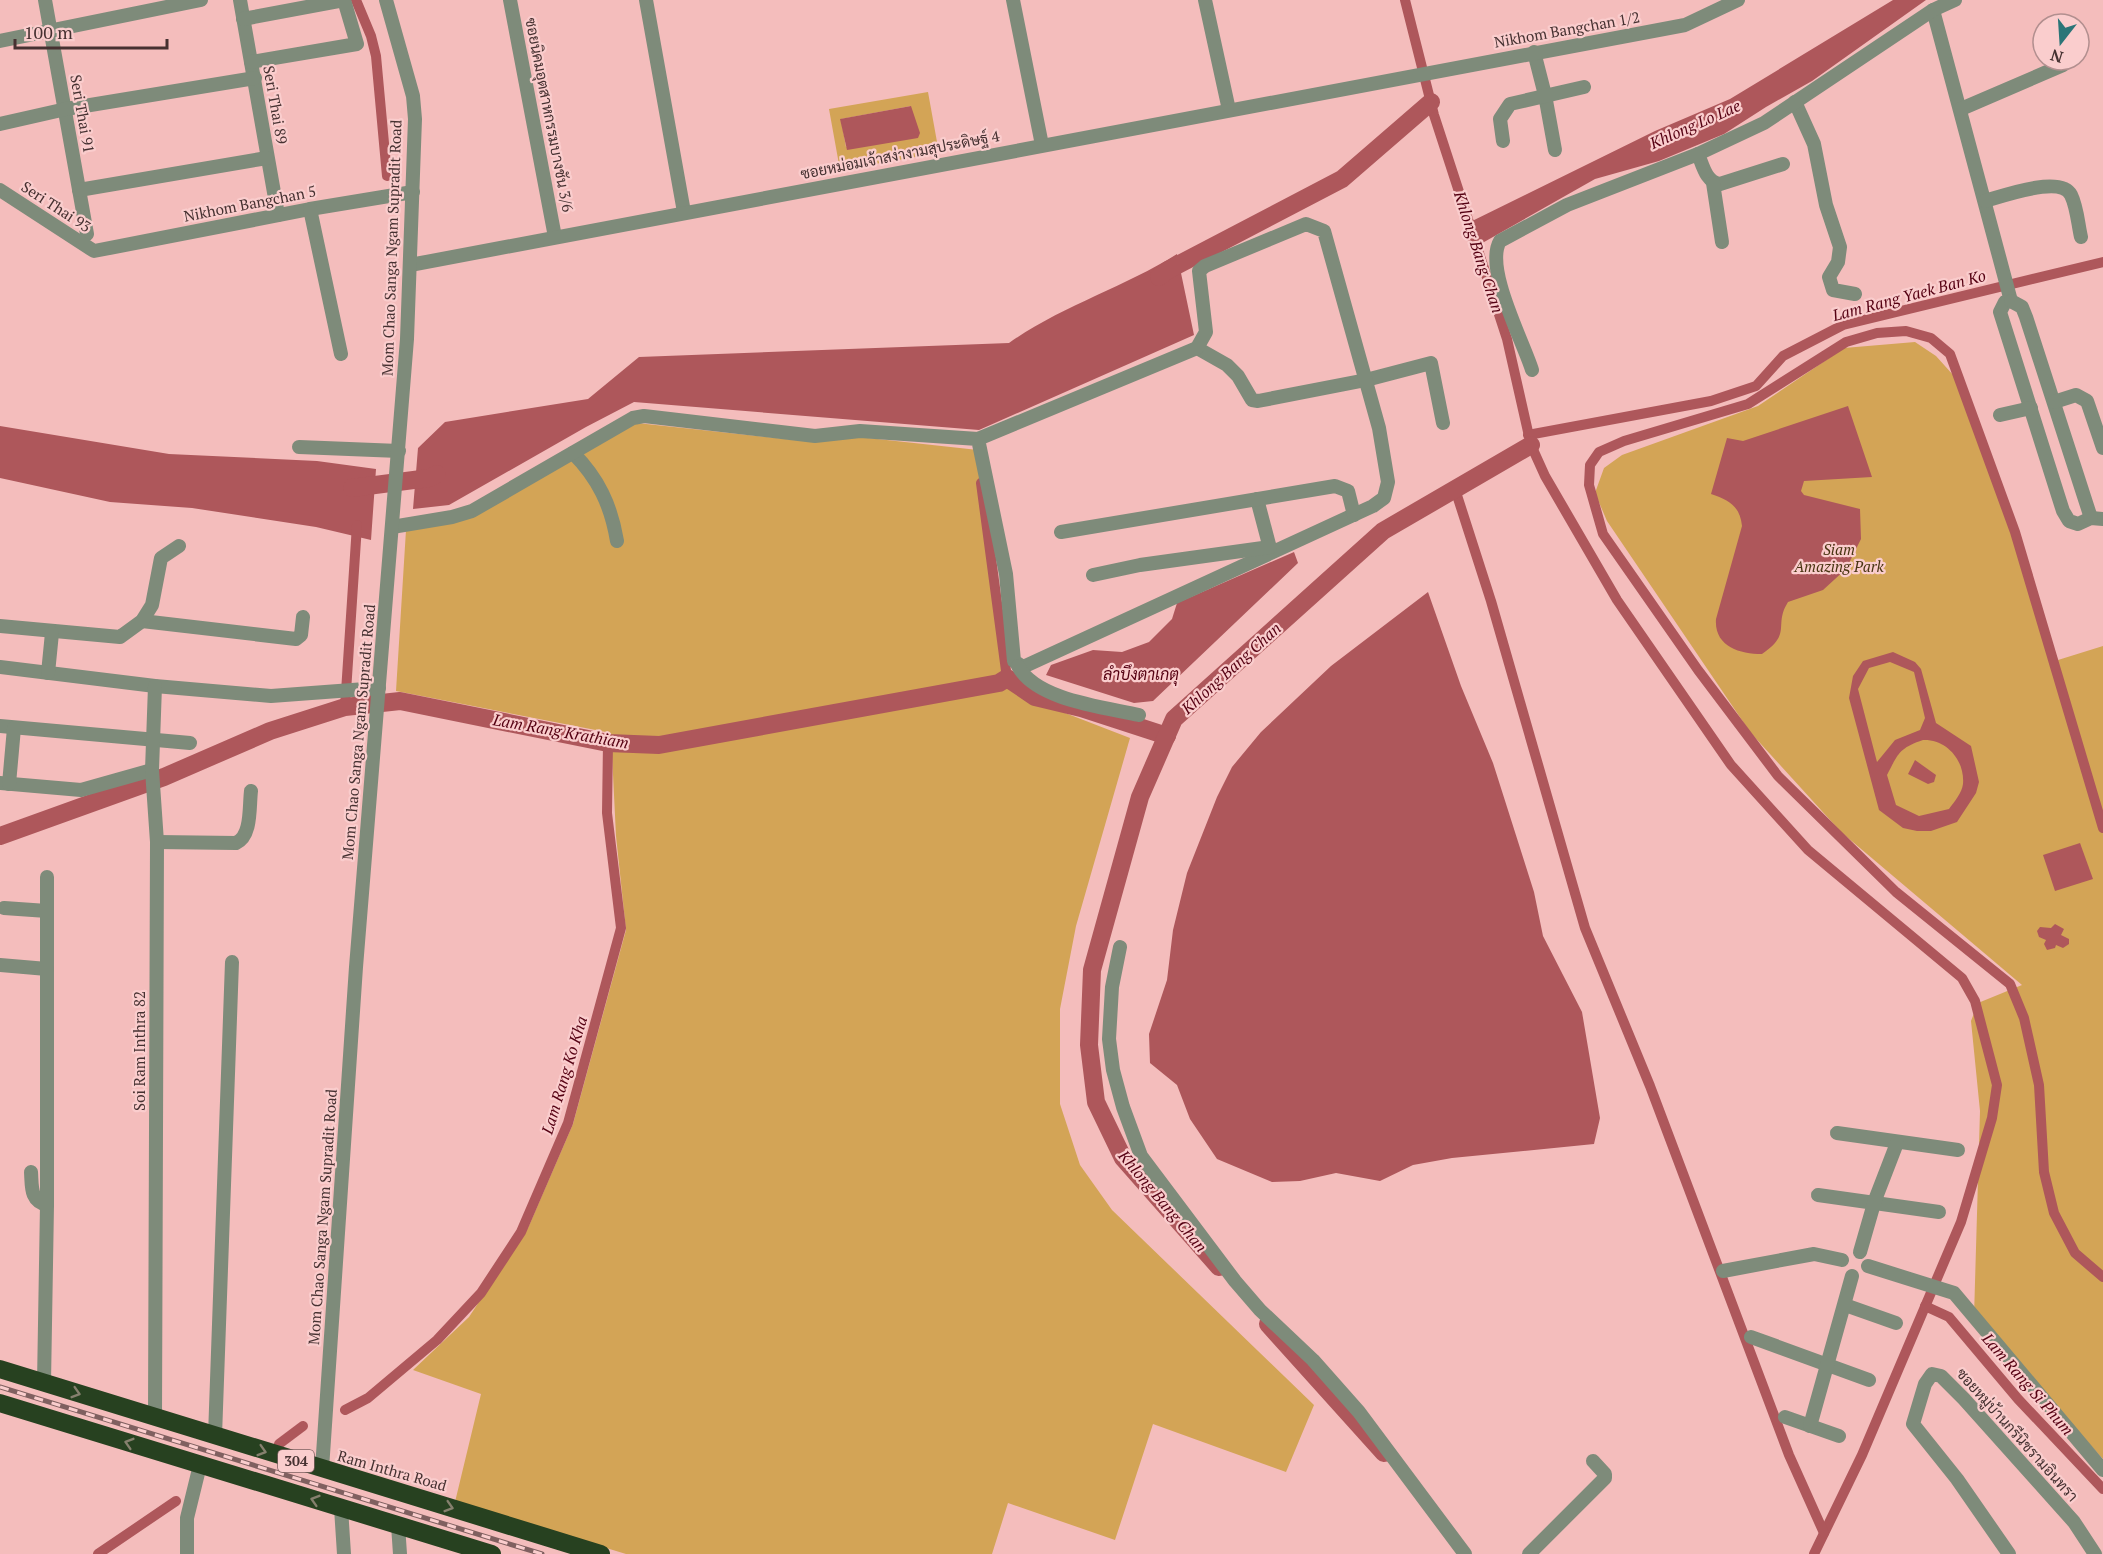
<svg xmlns="http://www.w3.org/2000/svg" width="2103" height="1554" font-family="'PT Serif',Sarabun,serif">
<style>
.green{fill:#d3a456;fill-rule:evenodd}
.water{fill:#ae575b;fill-rule:evenodd}
.lines{fill:none;stroke-linecap:round;stroke-linejoin:round}
.canal{stroke:#ae575b;stroke-width:10}
.river{stroke:#ae575b;stroke-width:18}
.minor{stroke:#7e8b7a;stroke-width:14}
.highway{stroke:#274120;stroke-width:18}
.rail-casing{stroke:#806060;stroke-width:5}
.rail{stroke:#facdcd;stroke-width:3;stroke-dasharray:9;stroke-linecap:butt}
.oneway{stroke:#86806e}
.labels{text-anchor:middle;stroke-width:4.5;stroke-linejoin:round;paint-order:stroke}
.shield{fill:#facdcd;stroke:#7c6060;stroke-width:1.5}
.shield-label{font-size:14px;font-weight:bold;fill:#463131}
.street-label{font-size:15px;fill:#463131;stroke:#facdcd}
.park-label{font-size:15px;font-style:italic;fill:#493512;stroke:#facdcd}
.water-label{font-size:16px;font-style:italic;fill:#550012;stroke:#facdcd}
</style>
<rect width="100%" height="100%" fill="#f4bdbc"/>
<g class="green">
<path d="M928,92L939,153L840,170L829,109ZM911,106L846,147L841,119Z"/>
<path d="M1915,342L1936,356L1954,376L2058,660L2103,646V1459L1974,1317L1980,1111L1971,1021L1978,1003L2022,985L1841,832L1750,732L1607,521L1595,493L1604,468L1622,455L1758,406L1844,348Z"/>
<path d="M637,423L814,442L859,437L978,450L1001,598L1008,673L1029,699L1130,738L1076,926L1060,1009V1104L1080,1165L1112,1210L1314,1405L1286,1472L1153,1424L1115,1540L1008,1503L992,1554H626L455,1502L481,1394L413,1370L469,1317L528,1228L573,1124L626,930L616,836L611,733L396,691L406,530L467,517Z"/>
</g>
<g class="water">
<path d="M1893,0H1926L1812,81L1766,107L1724,134L1659,161L1595,179L1470,250L1464,225L1655,131L1730,99Z"/>
<path d="M911,106L920,133L918,138L847,150L840,119Z"/>
<path d="M1177,254L1194,335L979,430L634,402L586,427L449,505L413,509L418,448L445,422L588,399L639,357L1009,343C1061,306 1123,288 1177,254Z"/>
<path d="M1848,406L1872,477L1804,481L1801,491L1804,495L1860,509L1861,539L1846,569L1823,590L1788,602C1773,626 1793,633 1762,654C1739,654 1714,646 1716,619L1742,526C1740,506 1729,500 1711,494L1727,438L1743,441Z"/>
<path d="M0,426L169,454L317,461L376,469L371,540L316,527L192,508L110,502L0,478Z"/>
<path d="M1294,552L1298,563L1153,701L1134,703L1046,675L1051,665L1093,650L1122,652L1149,642L1172,619L1177,603Z"/>
<path d="M1428,592L1461,686L1493,763L1534,892L1543,936L1582,1012L1600,1118L1594,1144L1452,1158L1413,1165L1380,1181L1336,1173L1300,1181L1272,1182L1217,1159L1190,1119L1177,1085L1150,1063L1149,1034L1167,980L1173,930L1187,873L1217,797L1232,767L1261,732L1331,666Z"/>
<path d="M1893,652L1915,662L1921,669L1936,723L1971,746L1979,782L1976,793L1957,822L1931,831H1917L1903,828L1879,810L1849,698L1853,676L1863,661ZM1890,662L1914,672L1925,718L1920,730L1895,740L1877,762L1858,689L1869,668ZM1923,740C1947,739 1965,761 1963,784C1962,793 1954,802 1949,809L1919,816L1896,805L1887,775C1898,754 1899,748 1923,740Z"/>
<path d="M1915,760L1936,775L1934,782L1928,784L1908,774Z"/>
<path d="M2080,843L2093,879L2055,891L2043,855Z"/>
<path d="M2055,924L2064,929L2061,935L2069,939V944L2063,948L2056,945L2055,948L2047,950L2044,944L2046,940L2039,937L2037,931L2040,927L2051,928Z"/>
</g>
<g class="lines">
<g class="canal">
<path d="M356,0L371,36L376,56L387,176"/>
<path d="M1405,0L1434,115L1507,339L1531,445L1545,476L1617,600L1731,765L1808,850L1962,978L1975,1001L1997,1085L1992,1118L1961,1222L1862,1455L1814,1554"/>
<path d="M1528,435L1711,401L1756,386L1783,356L1843,325L2103,262"/>
<path d="M981,483L1007,678"/>
<path d="M1455,489L1491,601L1585,928L1650,1086L1789,1455L1824,1533"/>
<path d="M345,707L357,525"/>
<path d="M2103,828L2015,532L1950,354L1931,338L1906,331L1877,333L1846,342L1748,404L1624,441L1599,452L1590,465L1589,485L1603,534L1698,670L1778,776L1896,892L2010,984L2024,1018L2039,1085L2044,1172L2054,1213L2075,1253L2103,1277"/>
<path d="M1925,1306L1949,1317L2018,1399L2103,1489"/>
<path d="M345,1410L368,1398L437,1340L481,1293L521,1232L568,1123L621,928L607,813L608,743"/>
<path d="M279,1444L303,1426"/>
<path d="M98,1554L176,1501"/>
</g>
<g class="river">
<path d="M1159,277L1168,270L1342,179L1431,102"/>
<path d="M352,488L429,478L437,474"/>
<path d="M0,836L164,777L270,731L345,707L400,701L608,743L659,745L999,683L1007,678L1035,697L1081,708L1167,736"/>
<path d="M1219,1267L1123,1158L1096,1102L1089,1045L1092,970L1140,797L1174,719L1383,531L1531,445"/>
<path d="M1268,1324L1384,1453"/>
</g>
<g class="minor">
<path d="M45,0L87,234"/>
<path d="M240,0L278,215"/>
<path d="M510,0L555,237"/>
<path d="M646,0L684,212"/>
<path d="M1013,0L1042,145"/>
<path d="M1205,0L1229,110"/>
<path d="M1933,10L2011,301"/>
<path d="M243,19L344,0L357,44L251,62"/>
<path d="M0,41L201,0"/>
<path d="M1534,52L1545,95L1555,150"/>
<path d="M1795,102L1814,144L1826,205L1840,247L1838,262L1829,277L1833,290L1855,294"/>
<path d="M1961,109L2063,65"/>
<path d="M0,124L66,109L255,78"/>
<path d="M1503,141L1500,119L1510,104L1584,87"/>
<path d="M1698,154C1703,166 1706,182 1720,184L1783,164"/>
<path d="M1713,183L1722,242"/>
<path d="M0,190L94,251L310,209L413,192"/>
<path d="M79,190L267,158"/>
<path d="M1985,201C2002,196 2061,175 2071,195C2077,207 2078,224 2081,237"/>
<path d="M310,209L341,354"/>
<path d="M410,265L1685,25L1738,0"/>
<path d="M2011,301L2005,302L2000,312L2063,511L2069,521L2078,524L2091,518L2103,519"/>
<path d="M2011,301L2022,307L2026,317L2091,518"/>
<path d="M1197,348L1227,365L1238,376L1252,400L1258,401L1366,380L1431,363L1443,423"/>
<path d="M1532,370C1523,341 1484,268 1500,241L1567,205L1698,154L1764,123L1933,10L1955,0"/>
<path d="M2054,402L2076,395L2087,401L2103,448"/>
<path d="M2000,415L2031,408"/>
<path d="M299,447L399,451"/>
<path d="M573,453C598,478 611,505 617,541"/>
<path d="M1257,499L1271,552"/>
<path d="M392,527L452,517L472,511L633,418L644,416L815,436L860,431L978,439L1197,348L1206,332L1199,271L1205,266L1306,224L1324,231L1379,428L1388,482L1384,498L1373,506L1023,667L1014,661L1006,574L978,439"/>
<path d="M1061,532L1335,486L1348,491L1354,515"/>
<path d="M1093,575L1140,565L1270,547"/>
<path d="M142,621L296,639L301,635L303,617"/>
<path d="M0,626L120,637L142,621L152,605L161,558L179,546"/>
<path d="M1018,666C1036,700 1103,707 1139,715"/>
<path d="M0,667L155,686L271,696L379,688"/>
<path d="M48,673L52,633"/>
<path d="M0,726L190,743"/>
<path d="M0,783L81,790L152,770"/>
<path d="M9,784L14,728"/>
<path d="M157,842L236,843C252,836 249,807 251,791"/>
<path d="M4,908L47,911"/>
<path d="M1120,947L1112,987L1109,1039L1113,1070L1123,1107L1141,1156L1235,1281L1260,1310L1313,1360L1359,1412L1465,1554"/>
<path d="M0,965L47,969"/>
<path d="M1837,1133L1958,1150"/>
<path d="M31,1172C32,1187 30,1201 47,1205"/>
<path d="M1818,1195L1939,1212"/>
<path d="M1860,1252L1875,1200L1897,1143"/>
<path d="M1868,1266L1954,1293L2103,1470"/>
<path d="M1723,1271L1814,1254L1842,1260"/>
<path d="M1845,1305L1896,1323"/>
<path d="M1751,1337L1869,1380"/>
<path d="M44,1383L47,1205V877"/>
<path d="M155,1417L157,842L152,770L155,686"/>
<path d="M1785,1417L1839,1436"/>
<path d="M1810,1426L1852,1276"/>
<path d="M215,1436L232,962"/>
<path d="M322,1469L356,967L407,339L415,119L413,96L386,0"/>
<path d="M341,1508L344,1554"/>
<path d="M398,1525L400,1554"/>
<path d="M187,1554V1518L200,1465"/>
<path d="M1529,1554L1605,1478V1474L1593,1461"/>
<path d="M2009,1554L1957,1479L1913,1424L1925,1384L1932,1374L1941,1376L1964,1399L2074,1522L2095,1554"/>
</g>
<g class="highway">
<path d="M0,1369L601,1554"/>
<path d="M0,1403L492,1554"/>
</g>
<g class="rail-casing">
<path id="rail" d="M0,1387L542,1554"/>
</g>
<use href="#rail" class="rail"/>
</g>
<defs><path id="oneway-chevron" d="M-2-3.5L2.5 0L-2 3.5" fill="none" stroke-width="1.6" stroke-linecap="round" stroke-linejoin="round" transform="scale(1.5)"/></defs>
<g class="oneway">
<use href="#oneway-chevron" transform="translate(76 1393) rotate(17)"/>
<use href="#oneway-chevron" transform="translate(129 1443) rotate(-163)"/>
<use href="#oneway-chevron" transform="translate(262 1451) rotate(17)"/>
<use href="#oneway-chevron" transform="translate(315 1500) rotate(-163)"/>
<use href="#oneway-chevron" transform="translate(449 1507) rotate(17)"/>
</g>
<g class="labels">
<rect class="shield" x="278" y="1450" width="36" height="22" rx="4.5"/>
<g class="shield-label">
<text x="296" y="1466">304</text>
</g>
<g class="street-label">
<text transform="translate(1567 30) rotate(-10)" y="5">Nikhom Bangchan 1/2</text>
<text transform="translate(275 105) rotate(80)" y="5">Seri Thai 89</text>
<text transform="translate(82 114) rotate(80)" y="5">Seri Thai 91</text>
<text transform="translate(549 115) rotate(79)" y="5">ซอยนิคมอุตสาหกรรมบางชัน 3/6</text>
<text transform="translate(900 155) rotate(-11)" y="5">ซอยหม่อมเจ้าสง่างามสุประดิษฐ์ 4</text>
<text transform="translate(250 204) rotate(-11)" y="5">Nikhom Bangchan 5</text>
<text transform="translate(56 207) rotate(33)" y="5">Seri Thai 93</text>
<text transform="translate(392 248) rotate(-88)" y="5">Mom Chao Sanga Ngam Supradit Road</text>
<text transform="translate(359 732) rotate(-85)" y="5">Mom Chao Sanga Ngam Supradit Road</text>
<text transform="translate(140 1051) rotate(-90)" y="5">Soi Ram Inthra 82</text>
<text transform="translate(323 1217) rotate(-86)" y="5">Mom Chao Sanga Ngam Supradit Road</text>
<text transform="translate(2017 1435) rotate(48)" y="5">ซอยหมู่บ้านกรีนิชรามอินทรา</text>
<text transform="translate(392 1471) rotate(16)" y="5">Ram Inthra Road</text>
</g>
<g class="park-label">
<text x="1839" y="555">Siam<tspan x="1839" dy="17">Amazing Park</tspan></text>
</g>
<g class="water-label">
<text transform="translate(1695 124) rotate(-24)" y="6">Khlong Lo Lae</text>
<text transform="translate(1479 252) rotate(72)" y="6">Khlong Bang Chan</text>
<text transform="translate(1909 295) rotate(-15)" y="6">Lam Rang Yaek Ban Ko</text>
<text transform="translate(1231 668) rotate(-42)" y="6">Khlong Bang Chan</text>
<text x="1141" y="680">ลำบึงตาเกตุ</text>
<text transform="translate(561 731) rotate(10)" y="6">Lam Rang Krathiam</text>
<text transform="translate(564 1075) rotate(-73)" y="6">Lam Rang Ko Kha</text>
<text transform="translate(1163 1201) rotate(50)" y="6">Khlong Bang Chan</text>
<text transform="translate(2028 1384) rotate(49)" y="6">Lam Rang Si Phum</text>
</g>
</g>
<g transform="translate(2061 42) rotate(197)"><circle r="28" fill="#facdcd" stroke="#b28f8f" stroke-width="1.5"/>
<path d="M0-4.5L10 22L0 15L-10 22Z" fill="#2b7578"/>
<text y="-9" font-size="16" font-weight="bold" text-anchor="middle" fill="#463131">N</text>
</g>
<path d="M15 39v9h152v-9" fill="none" stroke="#463131" stroke-width="3"/>
<text x="24" y="39" font-size="18" fill="#463131" stroke="#facdcd" stroke-width="4.5" paint-order="stroke">100 m</text>
</svg>
